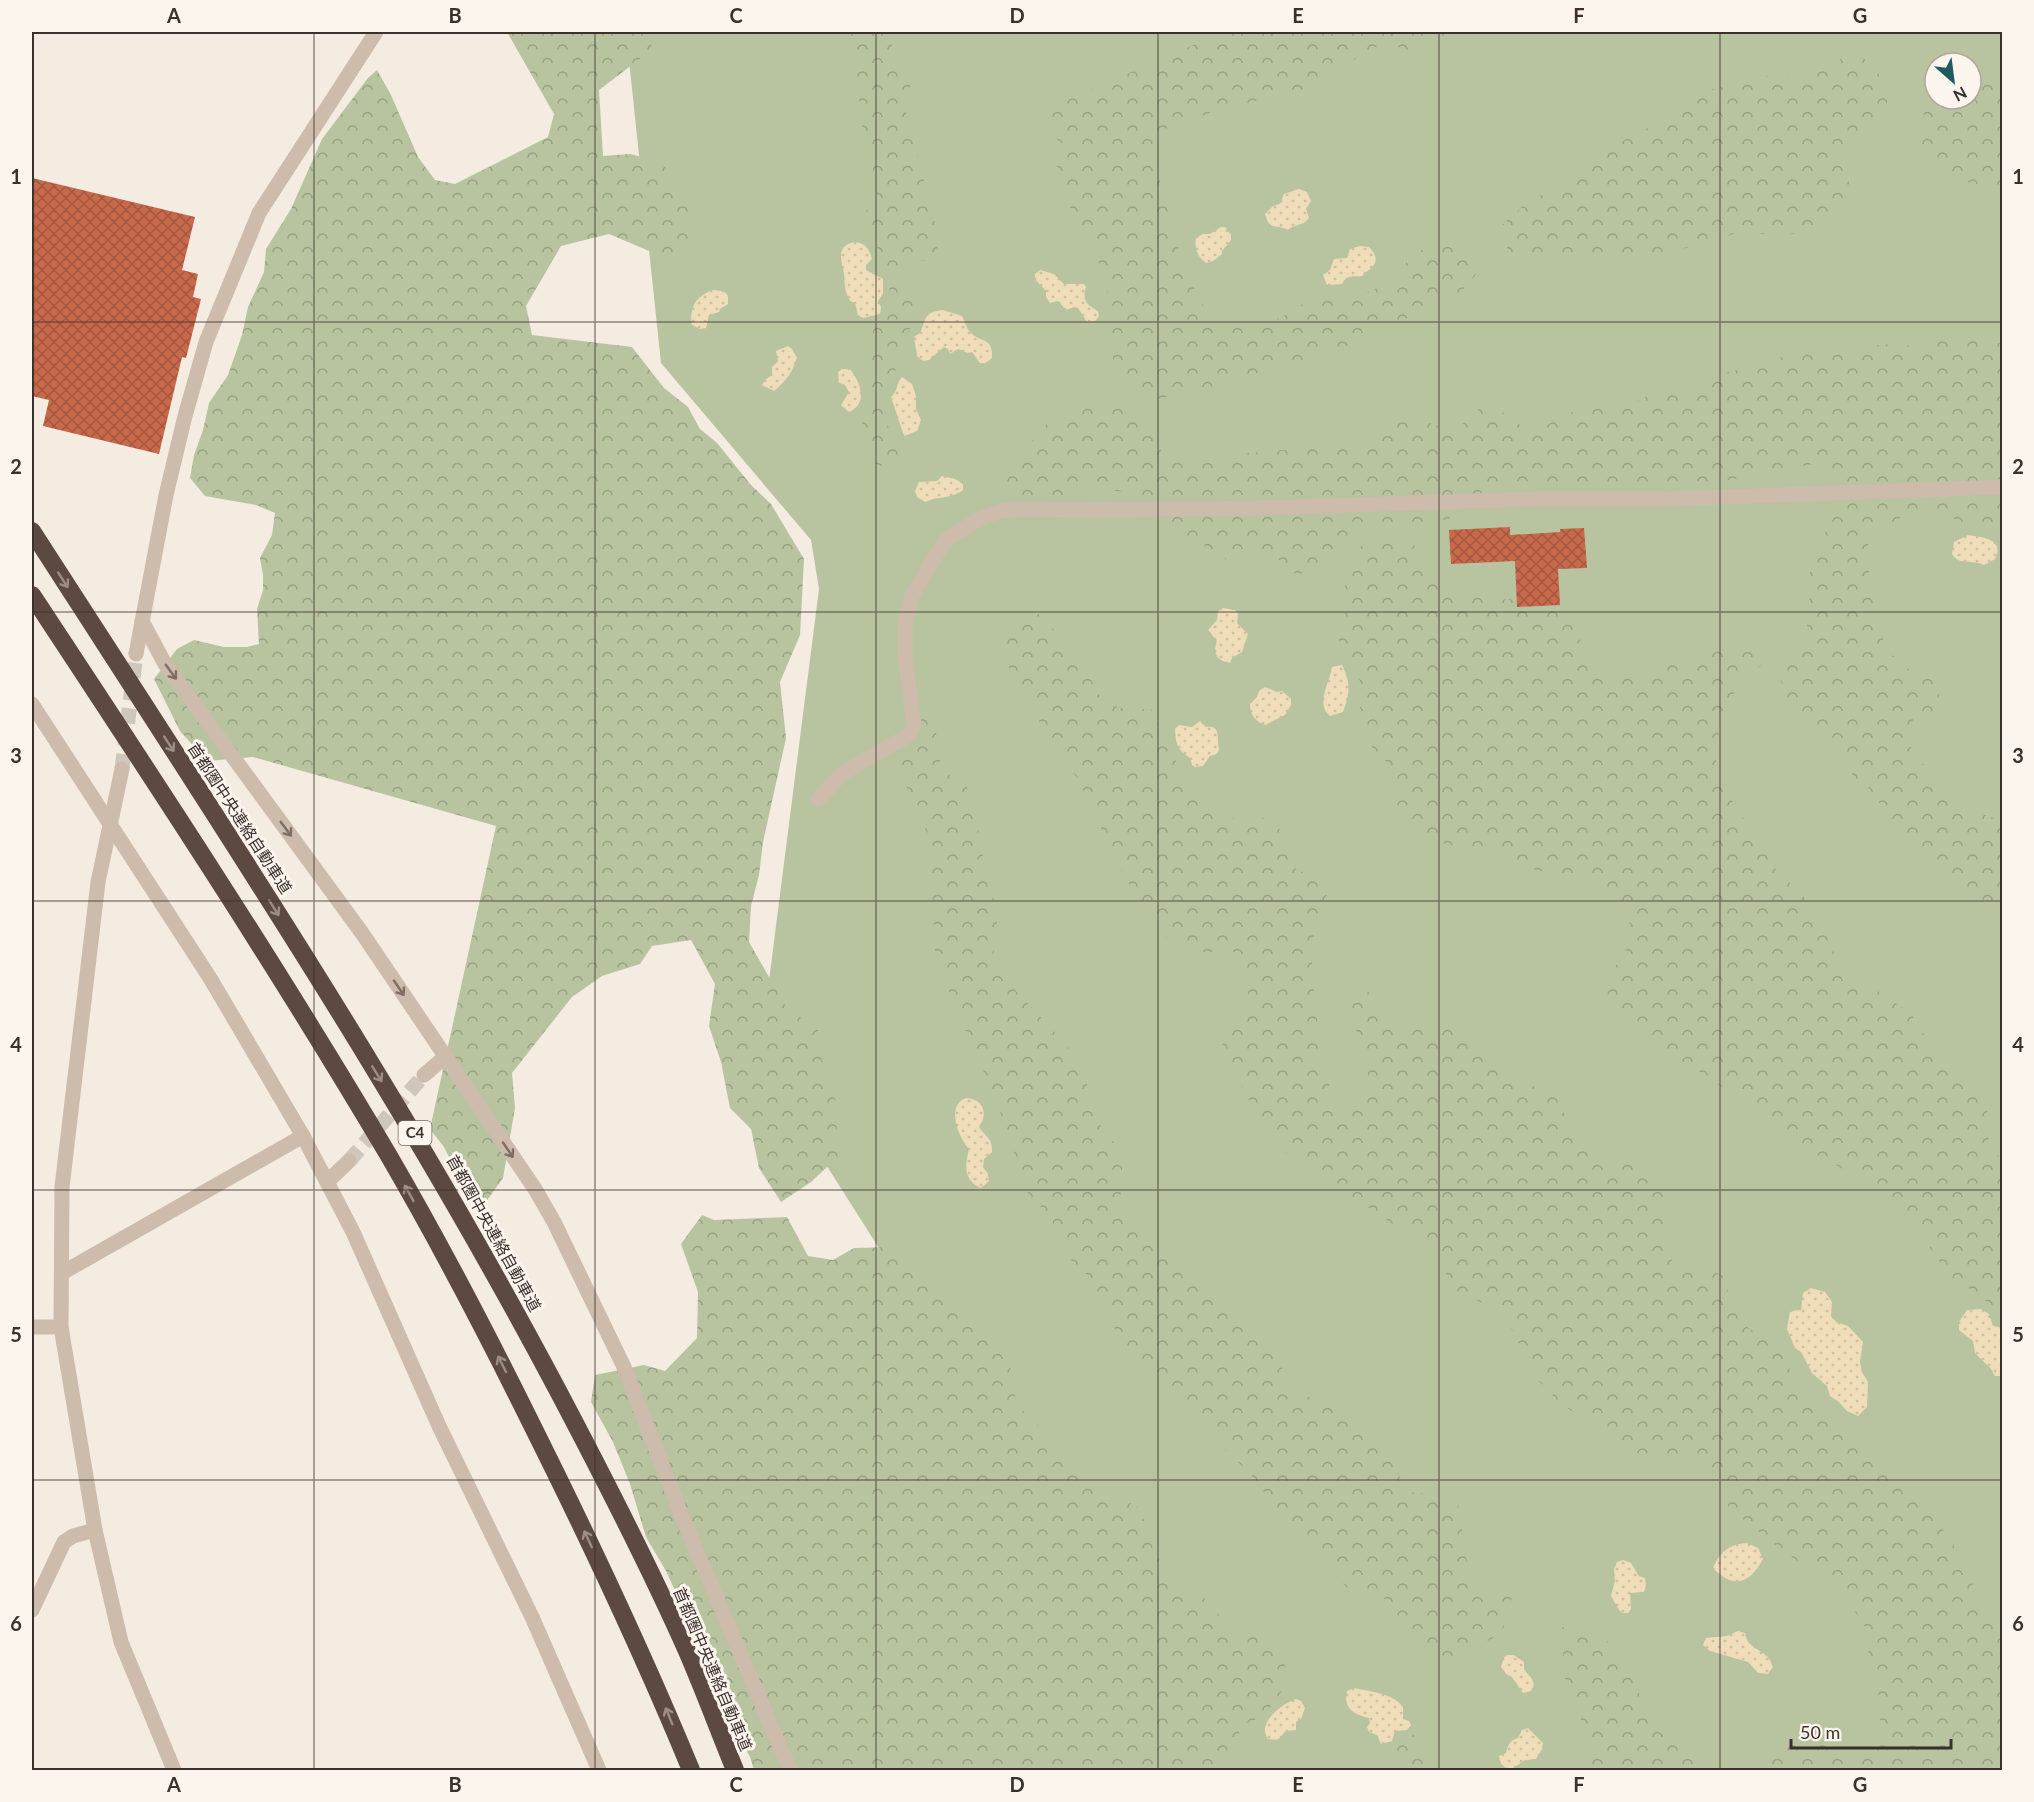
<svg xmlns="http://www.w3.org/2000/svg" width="2034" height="1802" font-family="Lato,'Noto Sans JP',sans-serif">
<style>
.green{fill:#b8c4a0;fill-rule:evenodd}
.forest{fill:url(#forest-crowns)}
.sand{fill:url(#sand-dots)}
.building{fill:url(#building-cross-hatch)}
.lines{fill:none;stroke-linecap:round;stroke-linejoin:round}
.minor-tunnel{stroke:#cfc6bd;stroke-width:15;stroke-dasharray:15 8;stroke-linecap:butt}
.tertiary-tunnel{stroke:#cfc6bd;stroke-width:15;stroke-dasharray:15 8;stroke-linecap:butt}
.minor{stroke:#cdbbac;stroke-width:15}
.tertiary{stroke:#cdbbac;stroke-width:15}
.motorway{stroke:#5c4a42;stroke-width:18}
.oneway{stroke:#9c8e87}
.oneway2{stroke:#7d6f65}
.grid{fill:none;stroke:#3b302b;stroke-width:1.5;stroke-opacity:0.55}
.labels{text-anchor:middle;stroke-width:6;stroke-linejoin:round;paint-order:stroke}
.shield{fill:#fbf5ee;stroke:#756b66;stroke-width:1.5}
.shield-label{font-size:15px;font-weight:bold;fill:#3b302b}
.street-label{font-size:16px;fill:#3b302b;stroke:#fbf5ee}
.neatline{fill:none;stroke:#3b302b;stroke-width:2}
.grid-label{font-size:20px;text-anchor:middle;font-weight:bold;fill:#3b302b}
</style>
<defs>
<pattern id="forest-crowns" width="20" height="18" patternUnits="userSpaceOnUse" patternTransform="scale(1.5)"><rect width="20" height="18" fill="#b8c4a0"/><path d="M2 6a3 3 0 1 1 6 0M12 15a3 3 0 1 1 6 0" fill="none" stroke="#97a083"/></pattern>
<pattern id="sand-dots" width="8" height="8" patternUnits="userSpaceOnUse" patternTransform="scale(1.5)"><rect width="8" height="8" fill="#efdcb8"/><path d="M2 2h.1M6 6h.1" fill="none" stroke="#cebd9e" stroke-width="1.8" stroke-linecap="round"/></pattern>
<pattern id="building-cross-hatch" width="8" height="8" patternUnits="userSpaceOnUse" patternTransform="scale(1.5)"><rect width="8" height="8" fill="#c8694b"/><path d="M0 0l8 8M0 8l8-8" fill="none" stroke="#a4573f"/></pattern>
</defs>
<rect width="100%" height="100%" fill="#f4ebe1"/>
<path class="green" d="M626,32H2002V1770H1210L759,1059L819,589L811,540L661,363ZM1935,63H1971V99H1935Z"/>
<g class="forest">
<path d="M507,32H656L649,52L599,90L603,156L630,154L663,162L673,184L693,216L687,246L668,259L609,234L561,246L526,306L532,335L632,347L664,388L688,407L700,429L717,443L751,485L771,504L804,559L800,635L780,682L786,738L763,842L759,875L751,906L749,942L786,1007L818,1030L821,1057L836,1101L837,1133L840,1155L811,1182L781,1202L759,1168L751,1129L730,1108L721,1062L709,1026L715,984L691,940L652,946L640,964L602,976L572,997L512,1073L515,1108L503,1178L485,1203L462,1183L444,1147L430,1129L496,826L253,757L207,761L180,731L154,679L177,649L194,640L224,647H247L259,644L257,609L263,590V575L260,558L272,535L275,513L256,505L205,496L190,478L194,455L203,430L209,403L228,375L242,335L248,307L264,272L266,249L291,209L322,139L368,78L377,70L391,95L418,157L435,180L455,184L548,137L554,114Z"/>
<path d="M846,32H885L911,82L906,115L934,216L938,253L927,261L901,258V282L911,298L915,314L883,406L887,424L906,460L895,470L875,464L860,441L863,416L869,395L868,380L874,321L888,310C895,268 876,252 863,215L877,198L873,171L862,126L857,80Z"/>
<path d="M1223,32H1451L1404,55L1392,38L1301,90L1221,109L1165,129L1150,146L1185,271L1212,322L1247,330L1282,317L1314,297L1350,299L1388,284L1412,256L1444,237L1468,246L1478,272L1459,294L1340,349L1200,390L1147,401L1113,359L1106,279L1087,237L1064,196L1056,163L1065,145L1050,134L1048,122L1059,104Z"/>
<path d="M1857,51L1887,83V112L1842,157L1850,187L1849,207L1802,234H1733L1672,252L1617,259L1512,260L1499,228L1527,202L1582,174L1616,145L1675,113L1701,92L1767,76L1805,77Z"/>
<path d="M1971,72L2002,79V190L1949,178L1919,143L1925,108L1935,93V99H1971Z"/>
<path d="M1947,339L1993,341L2002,344V531L1959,521L1937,510L1909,513L1868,537L1869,580L1883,639L1891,654L1913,673L1929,671L1941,687L1934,715L1913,718L1911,747L1916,758L1930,770L1944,796L1964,808L2002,821V907L1974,896L1960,885L1943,866L1914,846L1884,811L1870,789L1854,777L1843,759L1818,734L1807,717L1787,698L1776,667L1798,646L1806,633L1810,605L1807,582L1818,547L1831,521L1832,475L1813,464L1713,483L1686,480L1640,484L1616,490L1579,485L1510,481L1480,497L1449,519L1360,530L1334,552L1317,572L1295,574L1271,553L1254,554L1227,560L1210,548L1177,534L1159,509L1129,492L1089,489L1059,500L1032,506L1006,502L1003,491L1012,467L1043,426L1085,408L1123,405L1149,421L1164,458L1197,465L1239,454L1359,443L1390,423L1413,417L1454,432L1487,401L1531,433L1594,401L1632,403L1671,386L1705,388L1728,372L1769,362L1797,351L1892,344L1923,347Z"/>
<path d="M1387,542L1418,546L1423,573L1460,591L1494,600L1533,598L1570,613L1581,643L1601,675L1626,677L1740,643L1767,651L1761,666L1744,674L1724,712L1714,753L1723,786L1752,832L1776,869L1813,906L1830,935L1837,966L1886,996L1912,1015L1934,1051L1963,1082L1988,1102L1986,1130L1993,1154L2002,1157V1314L1976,1293L1951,1277L1936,1257L1917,1227L1876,1192L1854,1175L1799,1145L1710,1078L1673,1056L1639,1028L1607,996L1609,976L1634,938L1623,905L1615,891L1583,879L1531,869L1501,855L1437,842L1410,827L1395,801L1390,766L1371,746L1354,724L1365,693L1352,663L1338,639L1347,607L1344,573L1358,547Z"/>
<path d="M1040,614L1085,666L1098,694L1119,708L1151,709L1177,763L1209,810L1237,820L1256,815L1277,825L1284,838L1296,869L1330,886L1314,930L1311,981L1317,1000V1035L1321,1064L1336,1103L1358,1110L1370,1081L1355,1026L1351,1002L1360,987L1373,995L1380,1022L1396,1035L1417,1020L1440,1024L1486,1047L1488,1060L1525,1082L1560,1099L1567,1122L1593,1149L1616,1161L1642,1160L1668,1186C1662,1210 1657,1266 1689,1273C1705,1276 1706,1266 1725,1277L1731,1303L1747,1327L1781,1350L1794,1379L1814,1400L1837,1419L1847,1434L1883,1458L1902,1484L1931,1508L1946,1535L1965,1561L1978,1600L1996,1612L2002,1628V1770H1764L1776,1746L1794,1724L1829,1746L1853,1758L1865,1752L1878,1741L1881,1734L1878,1688L1868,1660L1869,1633L1843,1593L1779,1548L1729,1508L1715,1471L1681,1457L1656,1459L1623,1448L1589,1422L1561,1404L1536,1378L1509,1324L1489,1306L1456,1291L1428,1243L1393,1224L1286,1153L1262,1126L1221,1046L1247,1006L1249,974L1236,952H1186L1161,933L1136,897L1114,856L1077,777L1045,744L1038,716L1010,672L1002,640L1019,617Z"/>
<path d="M924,706L936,731L941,770L967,787L978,829L986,874L998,913L992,969L1014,989L1064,1042L1083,1068L1096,1120L1122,1152V1188L1116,1213L1163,1250L1182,1273L1217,1303L1249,1324L1280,1364L1292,1387L1321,1404L1346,1411L1383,1441L1407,1492L1461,1497L1458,1505L1468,1569L1480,1593L1514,1591L1502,1633L1455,1659L1425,1650L1385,1599L1349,1590L1327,1564L1290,1531L1255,1479L1200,1424L1151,1370L1123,1345L1088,1276L1066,1255L1051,1218L1018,1182L1013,1147L992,1090L953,1003L935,953L930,839L908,792L896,756L905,728Z"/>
<path d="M702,1215L714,1220L787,1217L808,1256L833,1260L854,1248L895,1247L949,1299L969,1314L995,1340L1013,1373L1016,1404L1037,1424L1048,1455L1082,1467L1106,1492L1136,1506L1148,1527L1153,1550L1179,1587L1201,1596L1211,1603L1233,1637C1241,1637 1251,1636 1259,1638C1279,1644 1286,1663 1289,1681L1265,1715L1245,1724L1226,1752L1228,1770H754L750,1757L724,1708L713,1682L699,1632L678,1597L666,1571L646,1537L630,1484L613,1442L591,1402L595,1375L644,1365L665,1371L697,1338L698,1292L681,1244Z"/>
<path d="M1561,1627L1604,1636L1629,1672L1657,1731L1717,1767L1728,1770H1584L1594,1749L1577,1711L1565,1678Z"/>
<path d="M1411,1733L1423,1741L1428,1770H1397V1741Z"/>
</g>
<g class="sand">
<path d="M1299,189L1307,192L1311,201L1306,209L1309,218C1304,226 1294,224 1288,230C1274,223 1270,232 1265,214L1273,206L1280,204L1284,194Z"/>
<path d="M1221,227H1225L1231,235V240L1222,251V254L1213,261L1207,263C1198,259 1194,248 1196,238L1203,234H1210Z"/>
<path d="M854,242C865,243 869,248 872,259L866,265V270L883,279V294L878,301L881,307L880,314L863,318L858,315L855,303L850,301C844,290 845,285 844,273C841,260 836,246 854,242Z"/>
<path d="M1360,246L1369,247C1382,261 1374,266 1362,276C1353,277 1347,274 1342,284L1327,285L1323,275L1330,270L1334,259L1347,258L1350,249Z"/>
<path d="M1040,270L1054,274L1064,284H1084L1086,287C1082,300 1087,305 1098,311L1099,316L1095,321L1087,322L1078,308L1074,307L1066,310L1058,301L1050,303L1046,297V291L1035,279V274Z"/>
<path d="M712,290L724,291L728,296V304L720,309L719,312L709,315L706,328L700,329L692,325C689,307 696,297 712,290Z"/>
<path d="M943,310L962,316C965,322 967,330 972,334C983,343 993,338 992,358L986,363H980L972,352L968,353L958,349L950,354L948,349L944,347L929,360L923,361L917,356L914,337L920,333C927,317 924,312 943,310Z"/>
<path d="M788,346L792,349L797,358C792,373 786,381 774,391L762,385L765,380L772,375V367L778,361L776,351Z"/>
<path d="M842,369H850C860,381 869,404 849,412L841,405L849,392L845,385L839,383L838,372Z"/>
<path d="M902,377L912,384L916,396V409L921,420L917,431L904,436L891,397C898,392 896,383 902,377Z"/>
<path d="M942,476L955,479L963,484V490C952,499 937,496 925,502L917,497L915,491L919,482L937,481Z"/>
<path d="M1968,535C1983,537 2005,539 1995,559L1984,565C1972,559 1959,566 1952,554L1954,542Z"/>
<path d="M1222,608L1235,610L1238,614L1237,623L1248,634L1242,652L1232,658L1230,663C1218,661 1212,654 1217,641L1208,630L1217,620L1218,611Z"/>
<path d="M1342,665C1351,683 1350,693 1343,712L1330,716C1315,703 1330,683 1332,667Z"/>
<path d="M1265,687L1277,692L1282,691L1291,699V705L1285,715L1265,725C1255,721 1250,715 1250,704L1257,697L1259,691Z"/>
<path d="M1200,721L1206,727C1218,725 1218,733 1218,742C1218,745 1220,749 1218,752C1216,755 1213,755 1210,756L1203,766L1195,767L1192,765L1190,758C1177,748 1176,746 1175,729L1179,725L1192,727Z"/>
<path d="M966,1098C983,1099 989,1113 979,1127C986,1137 993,1139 992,1152L984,1159L983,1167L988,1174L989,1181L981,1188C963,1180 965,1165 969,1149C959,1138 945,1105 966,1098Z"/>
<path d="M1811,1288L1825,1292L1832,1302L1831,1316L1836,1322L1848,1326L1863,1342L1860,1362L1862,1372L1868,1382L1867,1407L1858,1416L1847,1411L1839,1402L1830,1396L1827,1386L1812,1373L1801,1352L1795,1348L1787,1329L1790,1311L1801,1310L1803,1293Z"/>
<path d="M1981,1309L1989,1314L1993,1326L1999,1327L2002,1330V1376H1995L1991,1369L1975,1353L1973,1341L1959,1330V1322L1967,1310Z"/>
<path d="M1747,1543L1758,1548L1763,1559C1750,1583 1734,1590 1713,1568C1720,1552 1729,1544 1747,1543Z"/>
<path d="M1623,1560L1631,1563L1639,1576L1645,1578L1646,1586L1644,1592L1630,1593L1631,1609L1628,1613H1623L1619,1610L1611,1596L1615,1581L1614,1569L1617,1562Z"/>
<path d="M1738,1631L1745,1633C1748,1652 1767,1647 1773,1667L1768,1674L1758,1673L1748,1662L1710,1651L1703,1645L1706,1638L1727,1636Z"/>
<path d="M1508,1655H1514L1524,1662V1669C1529,1677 1538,1681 1531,1691L1523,1693L1512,1677L1506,1674L1501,1667L1504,1657Z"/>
<path d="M1354,1688C1368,1691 1397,1694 1403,1708V1719L1409,1721L1411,1725L1407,1730L1395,1731L1392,1741L1381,1744L1377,1735L1369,1732L1367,1727L1370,1723L1369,1718C1353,1714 1343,1708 1347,1691Z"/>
<path d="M1296,1699L1301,1701L1305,1708L1301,1719L1296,1722V1730L1286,1731C1278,1738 1282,1741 1268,1739C1256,1723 1282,1704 1296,1699Z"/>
<path d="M1528,1728L1543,1743L1542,1749L1536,1759L1525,1760L1512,1769C1504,1769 1500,1764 1499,1756L1506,1753C1508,1745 1510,1740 1518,1738L1522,1730Z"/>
</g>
<g class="building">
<path d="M32,178L195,217L182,270L198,274L193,297L201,299L186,358L182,357L159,454L43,426L49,400L32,396Z"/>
<path d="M1510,527V535L1560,532V529L1584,528L1587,568L1558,569L1560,605L1517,607L1515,561L1451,564L1449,530Z"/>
</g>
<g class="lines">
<path class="minor-tunnel" d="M349,1161L424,1075"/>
<path class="tertiary-tunnel" d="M122,769L136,654"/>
<g class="minor">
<path d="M142,621L165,664L362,933L535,1189L554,1222L624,1367L683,1519L790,1770"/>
<path d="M818,799L843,773L909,735L914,725L905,657V624L912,595L945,540L983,517L1001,511L1017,509L1096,510L1260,508L1531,499H1667L2002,487"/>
<path d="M424,1075L445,1057"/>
<path d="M327,1182L349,1161"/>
<path d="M62,1273L303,1136"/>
<path d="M32,1327H61"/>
<path d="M32,1610L64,1542L73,1536L95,1530"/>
</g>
<g class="tertiary">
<path d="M136,654L166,495L185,416L206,342L259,213L376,32"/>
<path d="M32,704L210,978L303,1136L353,1232L439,1426L532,1617L599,1770"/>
<path d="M122,769L98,882L62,1187L61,1327L95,1530L121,1642L174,1770"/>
</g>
<g class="motorway">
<path d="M32,531C213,812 399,1091 556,1387C602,1474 647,1561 687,1651C704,1690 719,1731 735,1770"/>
<path d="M32,595C154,780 276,965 389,1156C439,1242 485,1330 529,1419C587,1535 642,1651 691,1770"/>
</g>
</g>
<defs><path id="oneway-shaft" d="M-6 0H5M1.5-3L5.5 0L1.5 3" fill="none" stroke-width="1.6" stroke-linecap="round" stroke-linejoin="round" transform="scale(1.5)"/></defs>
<g class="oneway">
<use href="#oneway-shaft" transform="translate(63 580) rotate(57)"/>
<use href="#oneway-shaft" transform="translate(169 744) rotate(57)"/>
<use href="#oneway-shaft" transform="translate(274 908) rotate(58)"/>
<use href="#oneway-shaft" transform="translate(377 1074) rotate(58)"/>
<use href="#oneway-shaft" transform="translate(409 1193) rotate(-119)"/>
<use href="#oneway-shaft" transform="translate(502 1364) rotate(-117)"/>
<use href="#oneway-shaft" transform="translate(588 1539) rotate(-115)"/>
<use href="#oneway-shaft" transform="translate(669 1716) rotate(-112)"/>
</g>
<g class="oneway2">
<use href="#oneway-shaft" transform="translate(171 672) rotate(54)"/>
<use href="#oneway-shaft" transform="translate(286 829) rotate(54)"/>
<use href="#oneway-shaft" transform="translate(399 988) rotate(56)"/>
<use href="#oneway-shaft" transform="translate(508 1150) rotate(56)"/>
</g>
<path class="grid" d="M314,32V1770M595,32V1770M876,32V1770M1158,32V1770M1439,32V1770M1720,32V1770M32,322H2002M32,612H2002M32,901H2002M32,1190H2002M32,1480H2002"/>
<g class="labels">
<rect class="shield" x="398.5" y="1121" width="33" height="24" rx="4.5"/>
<g class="shield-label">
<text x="415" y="1138">C4</text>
</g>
<g class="street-label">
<text transform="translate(240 818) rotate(57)" y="6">首都圏中央連絡自動車道</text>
<text transform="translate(494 1233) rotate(61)" y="6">首都圏中央連絡自動車道</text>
<text transform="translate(713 1669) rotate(67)" y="6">首都圏中央連絡自動車道</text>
</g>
</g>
<rect width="2034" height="1802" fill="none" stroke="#fbf5ee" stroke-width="66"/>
<g transform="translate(1953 81) rotate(152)"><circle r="28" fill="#fbf5ee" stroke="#aea6a0" stroke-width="1.5"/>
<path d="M0-4.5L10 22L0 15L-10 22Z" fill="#1f5a5e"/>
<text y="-9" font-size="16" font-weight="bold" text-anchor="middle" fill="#3b302b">N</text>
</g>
<path d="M1791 1739v9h160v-9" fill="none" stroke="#3b302b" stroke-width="3"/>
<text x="1800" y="1739" font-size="18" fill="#3b302b" stroke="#fbf5ee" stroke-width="4.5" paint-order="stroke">50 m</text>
<rect x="33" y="33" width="1968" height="1736" class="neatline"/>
<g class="grid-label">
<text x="174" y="23">A</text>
<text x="455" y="23">B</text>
<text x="736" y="23">C</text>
<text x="1017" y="23">D</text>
<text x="1298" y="23">E</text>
<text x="1579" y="23">F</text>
<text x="1860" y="23">G</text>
<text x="16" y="184">1</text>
<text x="2018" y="184">1</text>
<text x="16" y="474">2</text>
<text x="2018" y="474">2</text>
<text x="16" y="763">3</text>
<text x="2018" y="763">3</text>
<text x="16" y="1052">4</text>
<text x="2018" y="1052">4</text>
<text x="16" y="1342">5</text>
<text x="2018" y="1342">5</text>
<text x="16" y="1631">6</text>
<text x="2018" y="1631">6</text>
<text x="174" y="1792">A</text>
<text x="455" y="1792">B</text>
<text x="736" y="1792">C</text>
<text x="1017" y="1792">D</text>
<text x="1298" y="1792">E</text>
<text x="1579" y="1792">F</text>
<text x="1860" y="1792">G</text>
</g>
</svg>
